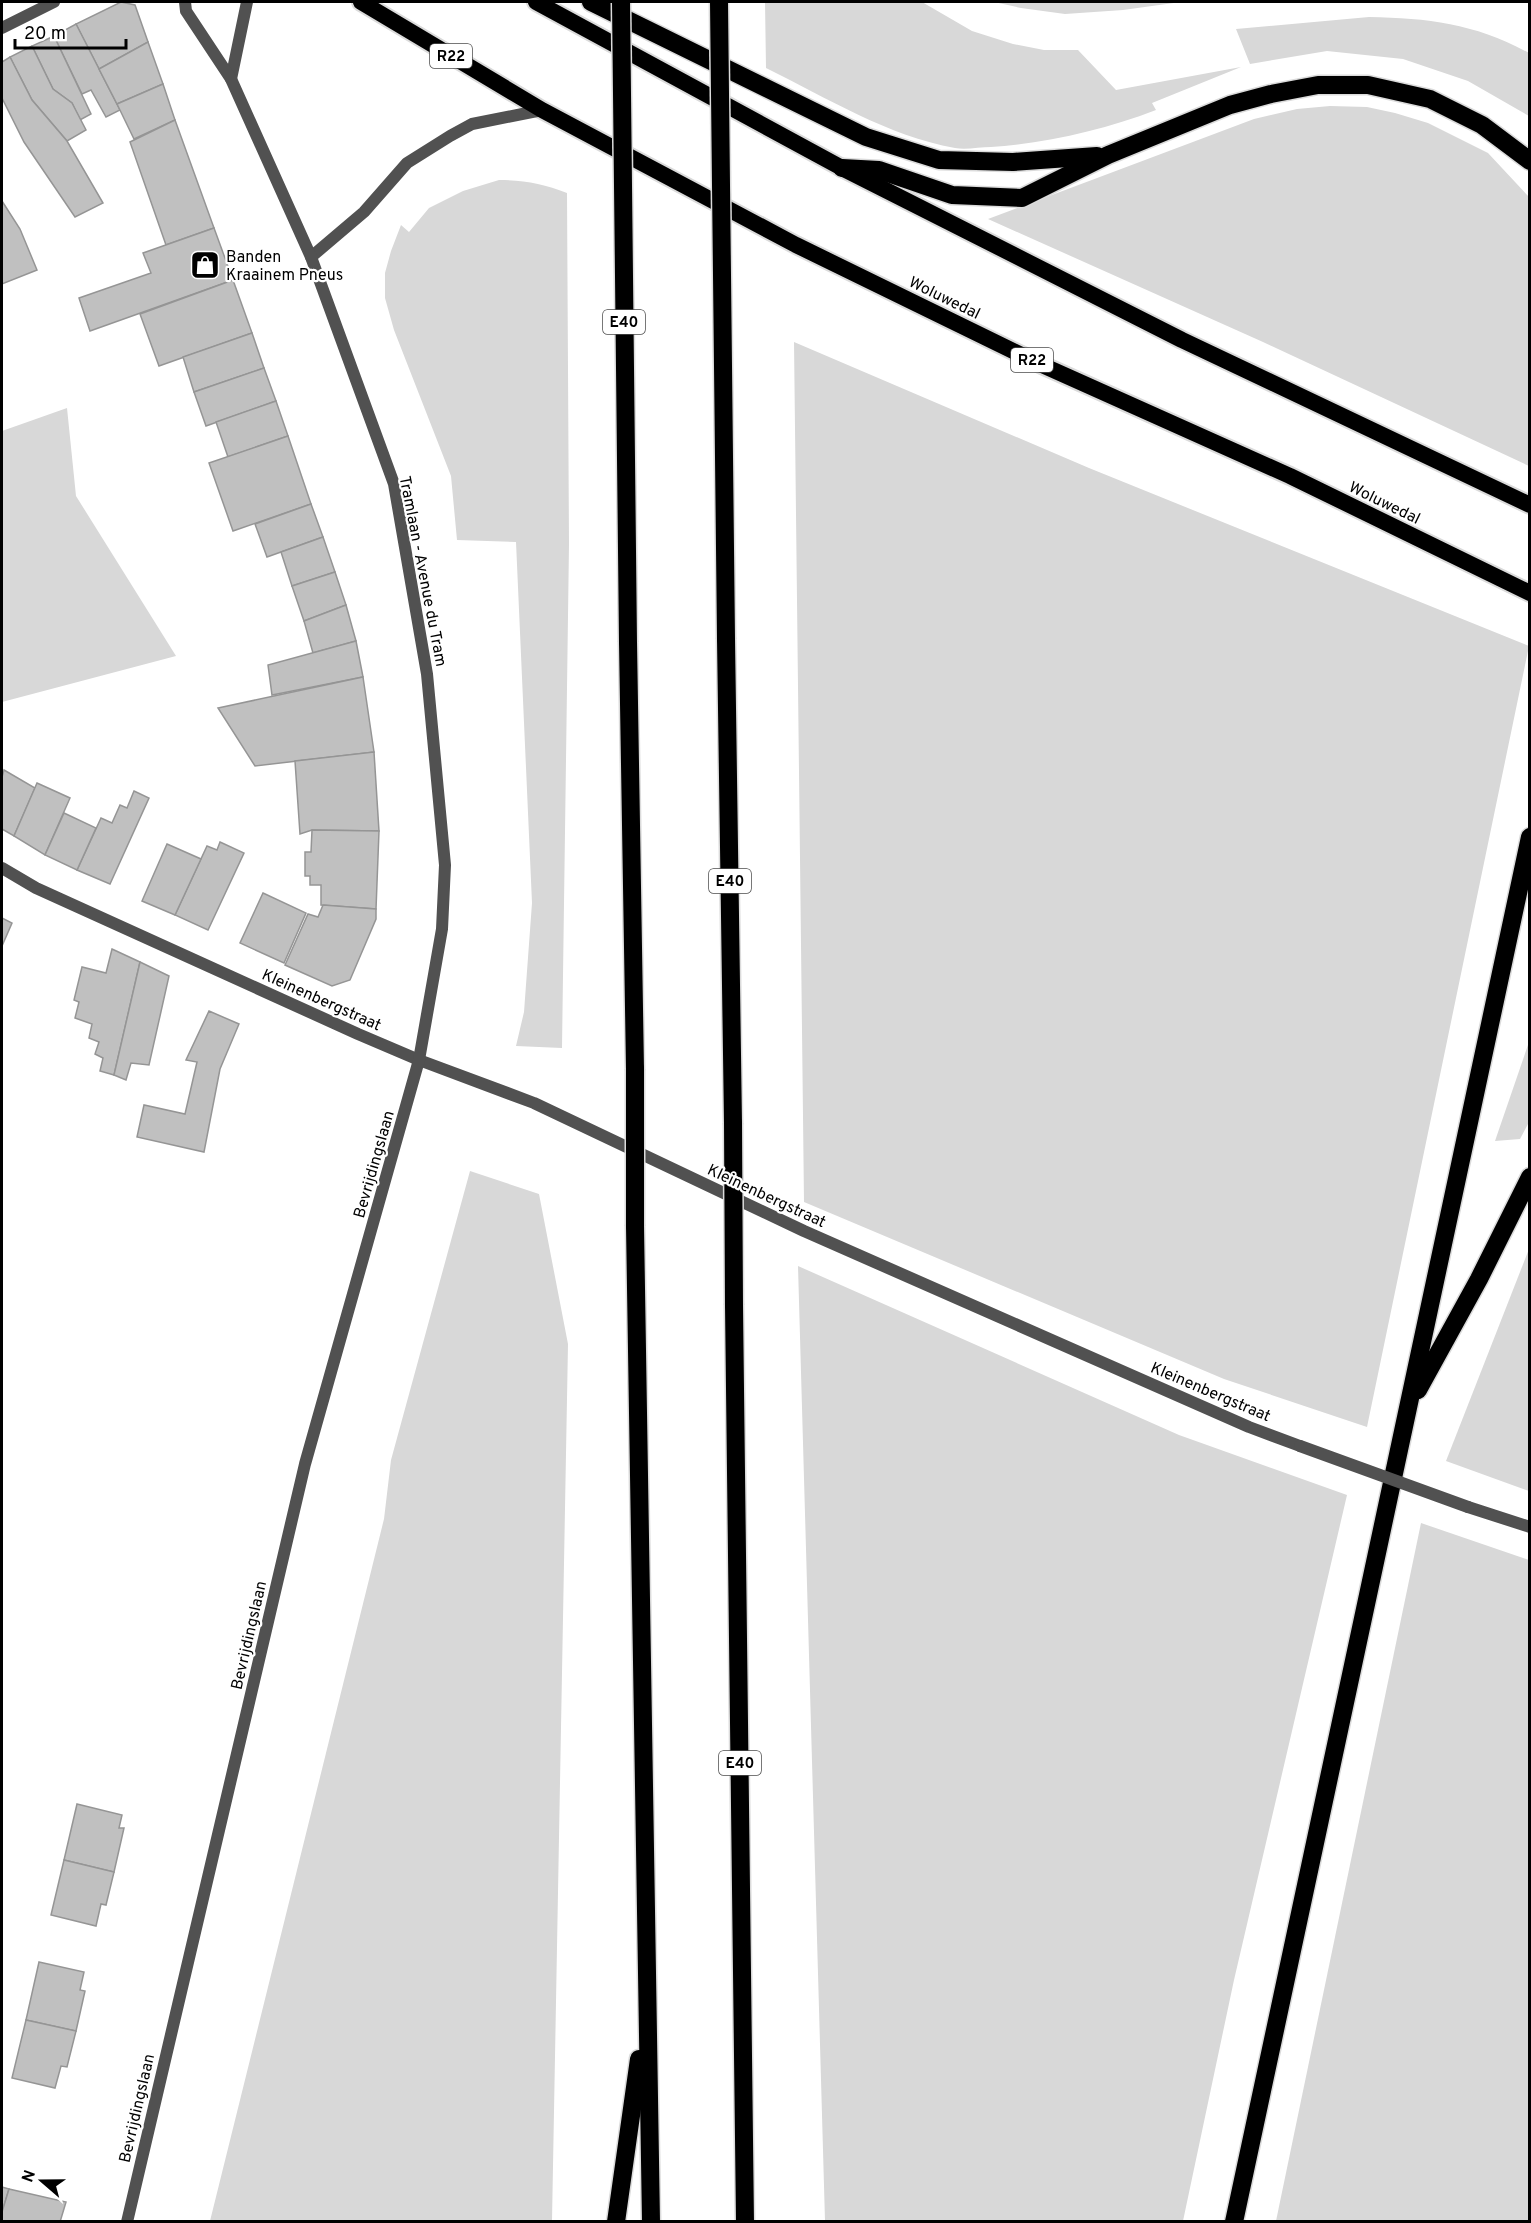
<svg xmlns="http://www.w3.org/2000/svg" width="1531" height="2223" font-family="Overpass,sans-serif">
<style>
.green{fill:#d8d8d8}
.building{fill:#c0c0c0;stroke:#959595;stroke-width:1.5}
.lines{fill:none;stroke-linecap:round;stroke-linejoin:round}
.trunk-casing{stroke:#dbdbdb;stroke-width:20}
.motorway-casing{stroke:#dbdbdb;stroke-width:21}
.minor{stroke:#515151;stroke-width:12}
.tertiary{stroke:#515151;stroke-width:12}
.trunk{stroke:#000;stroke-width:16}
.motorway{stroke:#000;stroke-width:18}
.motorway-bridge-casing{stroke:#dbdbdb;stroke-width:21;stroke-linecap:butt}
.minor-bridge{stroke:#515151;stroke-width:12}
.motorway-bridge{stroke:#000;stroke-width:18}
.labels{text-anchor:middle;stroke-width:4.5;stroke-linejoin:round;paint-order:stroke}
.shield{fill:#fff;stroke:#4c4c4c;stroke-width:1.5}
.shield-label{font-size:15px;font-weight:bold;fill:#000}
.poi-label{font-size:16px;fill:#000;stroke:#fff;text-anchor:start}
.street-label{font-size:16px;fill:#000;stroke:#fff}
</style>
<rect width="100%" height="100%" fill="#fff"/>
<g class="green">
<path d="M765,2H922L972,31L1013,44L1044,50H1078L1116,90L1241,67L1152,103L1156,110C1104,130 1047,143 991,147C980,147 966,150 955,148C888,136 827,98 766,68Z"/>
<path d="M994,2H1181L1123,10L1065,14L1021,8Z"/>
<path d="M1369,17C1429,18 1476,24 1529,53V116L1468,81L1403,59L1327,51L1250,64L1236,29Z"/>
<path d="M1330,106L1367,107L1395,113L1428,123L1488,153L1529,197V466L1263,342L988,219L1254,119L1297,109Z"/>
<path d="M499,180C524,180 544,184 567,193L569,544L562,1048L516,1046L524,1012L532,903L516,542L457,540L451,476L394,330L385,298V273L391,251L401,225L409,232L429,208L463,191Z"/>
<path d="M794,342L1089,468L1529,646L1367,1427L1224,1379L804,1202Z"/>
<path d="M67,408L76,496L176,656L2,702V431Z"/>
<path d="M1529,1042V1122L1520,1139L1495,1141Z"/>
<path d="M470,1171L539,1194L568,1344L552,2221H210L384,1519L391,1460Z"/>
<path d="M1529,1249V1491L1446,1461Z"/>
<path d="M798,1266L1179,1435L1347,1495L1234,1980L1183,2221H825Z"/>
<path d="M1421,1523L1529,1560V2221H1276Z"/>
</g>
<g class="building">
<path d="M121,2L135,5L148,42L99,69L76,24Z"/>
<path d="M76,24L120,110L106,117L91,90L82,94L54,36Z"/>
<path d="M54,36L91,114L80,120L72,103L53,89L32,46Z"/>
<path d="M148,42L163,84L117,104L99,69Z"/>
<path d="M32,46L53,89L72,103L86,130L67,141L32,100L10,57Z"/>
<path d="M10,57L32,100L67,141L103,203L75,217L24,142L2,98V62Z"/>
<path d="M163,84L175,120L134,139L117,104Z"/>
<path d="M175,120L214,228L166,245L130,142Z"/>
<path d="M2,201L20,229L37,270L2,284Z"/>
<path d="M214,228L233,280L90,331L79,298L151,273L143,253Z"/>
<path d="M233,280L252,333L159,366L140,314Z"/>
<path d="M252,333L264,368L194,392L183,357Z"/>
<path d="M264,368L276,401L206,426L194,392Z"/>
<path d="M276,401L288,436L228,457L216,422Z"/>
<path d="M288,436L311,504L233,531L209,463Z"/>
<path d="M311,504L323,537L267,557L255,524Z"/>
<path d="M323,537L335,572L292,586L281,552Z"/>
<path d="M335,572L346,605L304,621L292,586Z"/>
<path d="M346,605L356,641L313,653L304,621Z"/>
<path d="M356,641L363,677L272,695L268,665Z"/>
<path d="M363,677L374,752L255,766L218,708Z"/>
<path d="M374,752L379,831L312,830L300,834L295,761Z"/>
<path d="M4,770L35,788L14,836L2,829V777Z"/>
<path d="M37,783L70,798L45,855L14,836Z"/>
<path d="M134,791L149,798L110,884L77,870L101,818L112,823L120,805L127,808Z"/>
<path d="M64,813L96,828L77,870L45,855Z"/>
<path d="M312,830L379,831L376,909L321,905V885H310V876H305V852H311Z"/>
<path d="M220,842L244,853L208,930L175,915L207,846L217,850Z"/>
<path d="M167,844L201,859L175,915L142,901Z"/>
<path d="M263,893L306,913L284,963L240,943Z"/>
<path d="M323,905L376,909V919L350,980L332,986L285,965L308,914L318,917Z"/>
<path d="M2,918L12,923L2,946Z"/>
<path d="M112,949L140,962L114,1075L100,1071L103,1058L95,1054L99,1042L89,1038L92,1024L75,1018L79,1002L74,1000L82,967L106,973Z"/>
<path d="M140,962L169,976L149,1065L131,1063L126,1080L114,1075Z"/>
<path d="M209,1011L239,1024L220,1069L204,1152L137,1137L144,1105L185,1114L197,1062L186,1060Z"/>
<path d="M77,1804L122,1815L119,1828H124L114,1872L64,1860Z"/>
<path d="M64,1860L114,1872L106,1905L101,1904L96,1926L51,1915Z"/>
<path d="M39,1962L84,1972L80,1990L85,1991L76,2031L26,2020Z"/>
<path d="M26,2020L76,2031L67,2067L61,2066L55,2088L12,2078Z"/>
<path d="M2,2187L9,2189L2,2212Z"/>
<path d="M9,2189L66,2202L60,2222H2V2212Z"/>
</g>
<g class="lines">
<g class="trunk-casing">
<g id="trunk">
<path d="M361,2L542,110L796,245L1042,365L1290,476L1530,593"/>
<path d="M536,2L842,168L1182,340L1530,505"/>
</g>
</g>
<g class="motorway-casing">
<g id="motorway">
<path d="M591,2L866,137L939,160L1013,162L1097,156"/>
<path d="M842,168L879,170L952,195L1022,198L1108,155L1230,105L1271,94L1318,85H1368L1430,99L1482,125L1530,161"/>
<path d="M726,639L733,1123"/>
<path d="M628,642L635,1069"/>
<path d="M635,1226L651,2222"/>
<path d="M734,1305L745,2222"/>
<path d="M1418,1390L1479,1279L1530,1177"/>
<path d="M616,2222L639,2059"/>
<path d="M1234,2222L1530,837"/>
</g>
</g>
<g class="minor">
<path d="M2,28L54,2"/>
<path d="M2,868L36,888L358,1034L419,1060L534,1103L804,1231L1249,1427L1300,1446"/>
<path d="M1468,1507L1530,1527"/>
</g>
<g class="tertiary">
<path d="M231,79L247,2"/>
<path d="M311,257L364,212L407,163L450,136L472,124L542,110"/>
<path d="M127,2222L305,1464L419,1060L442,929L445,865L427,674L394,484L311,257L231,79L186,11L185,2"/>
</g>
<use href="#trunk" class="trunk"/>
<use href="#motorway" class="motorway"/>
<g class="motorway-bridge-casing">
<g id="motorway-bridge">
<path d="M621,2L628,642"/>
<path d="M719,2L726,639"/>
<path d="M733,1123L734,1305"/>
<path d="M635,1226V1069"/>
</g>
</g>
<path class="minor-bridge" d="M1300,1446L1468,1507"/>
<use href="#motorway-bridge" class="motorway-bridge"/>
</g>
<defs>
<g id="shop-square" transform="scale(1.5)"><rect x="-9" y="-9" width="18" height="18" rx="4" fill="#000" stroke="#fff"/><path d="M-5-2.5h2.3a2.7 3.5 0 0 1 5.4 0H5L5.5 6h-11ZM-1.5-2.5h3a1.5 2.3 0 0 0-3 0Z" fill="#fff"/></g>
</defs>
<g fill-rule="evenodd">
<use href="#shop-square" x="205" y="265"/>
</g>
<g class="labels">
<g class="shield">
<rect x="430" y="44" width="42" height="24" rx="4.5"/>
<rect x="603" y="310" width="42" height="24" rx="4.5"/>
<rect x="1011" y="348" width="42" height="24" rx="4.5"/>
<rect x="709" y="869" width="42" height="24" rx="4.5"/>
<rect x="719" y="1751" width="42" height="24" rx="4.5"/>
</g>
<g class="shield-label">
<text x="451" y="61">R22</text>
<text x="624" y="327">E40</text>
<text x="1032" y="365">R22</text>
<text x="730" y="886">E40</text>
<text x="740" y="1768">E40</text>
</g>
<g class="poi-label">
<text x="226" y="262">Banden<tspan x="226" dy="18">Kraainem Pneus</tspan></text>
</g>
<g class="street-label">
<text transform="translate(945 297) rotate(26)" y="6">Woluwedal</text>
<text transform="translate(1385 502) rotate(26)" y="6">Woluwedal</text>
<text transform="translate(424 571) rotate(79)" y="6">Tramlaan - Avenue du Tram</text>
<text transform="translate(322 999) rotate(24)" y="6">Kleinenbergstraat</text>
<text transform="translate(373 1164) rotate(-74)" y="6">Bevrijdingslaan</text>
<text transform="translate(767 1195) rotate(25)" y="6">Kleinenbergstraat</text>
<text transform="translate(1211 1391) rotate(23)" y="6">Kleinenbergstraat</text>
<text transform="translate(248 1635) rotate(-77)" y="6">Bevrijdingslaan</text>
<text transform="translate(136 2108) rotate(-77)" y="6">Bevrijdingslaan</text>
</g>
</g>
<rect width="1531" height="2223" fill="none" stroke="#000000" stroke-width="6"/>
<g transform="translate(42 2181) rotate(290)" stroke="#ffffff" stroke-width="4.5" paint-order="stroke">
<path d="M0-4.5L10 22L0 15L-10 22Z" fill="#000000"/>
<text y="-9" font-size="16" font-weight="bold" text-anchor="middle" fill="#000000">N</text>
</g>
<path d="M15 39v9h111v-9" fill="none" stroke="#000000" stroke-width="3"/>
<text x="24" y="39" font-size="18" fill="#000000" stroke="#ffffff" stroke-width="4.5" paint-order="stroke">20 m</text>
</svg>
